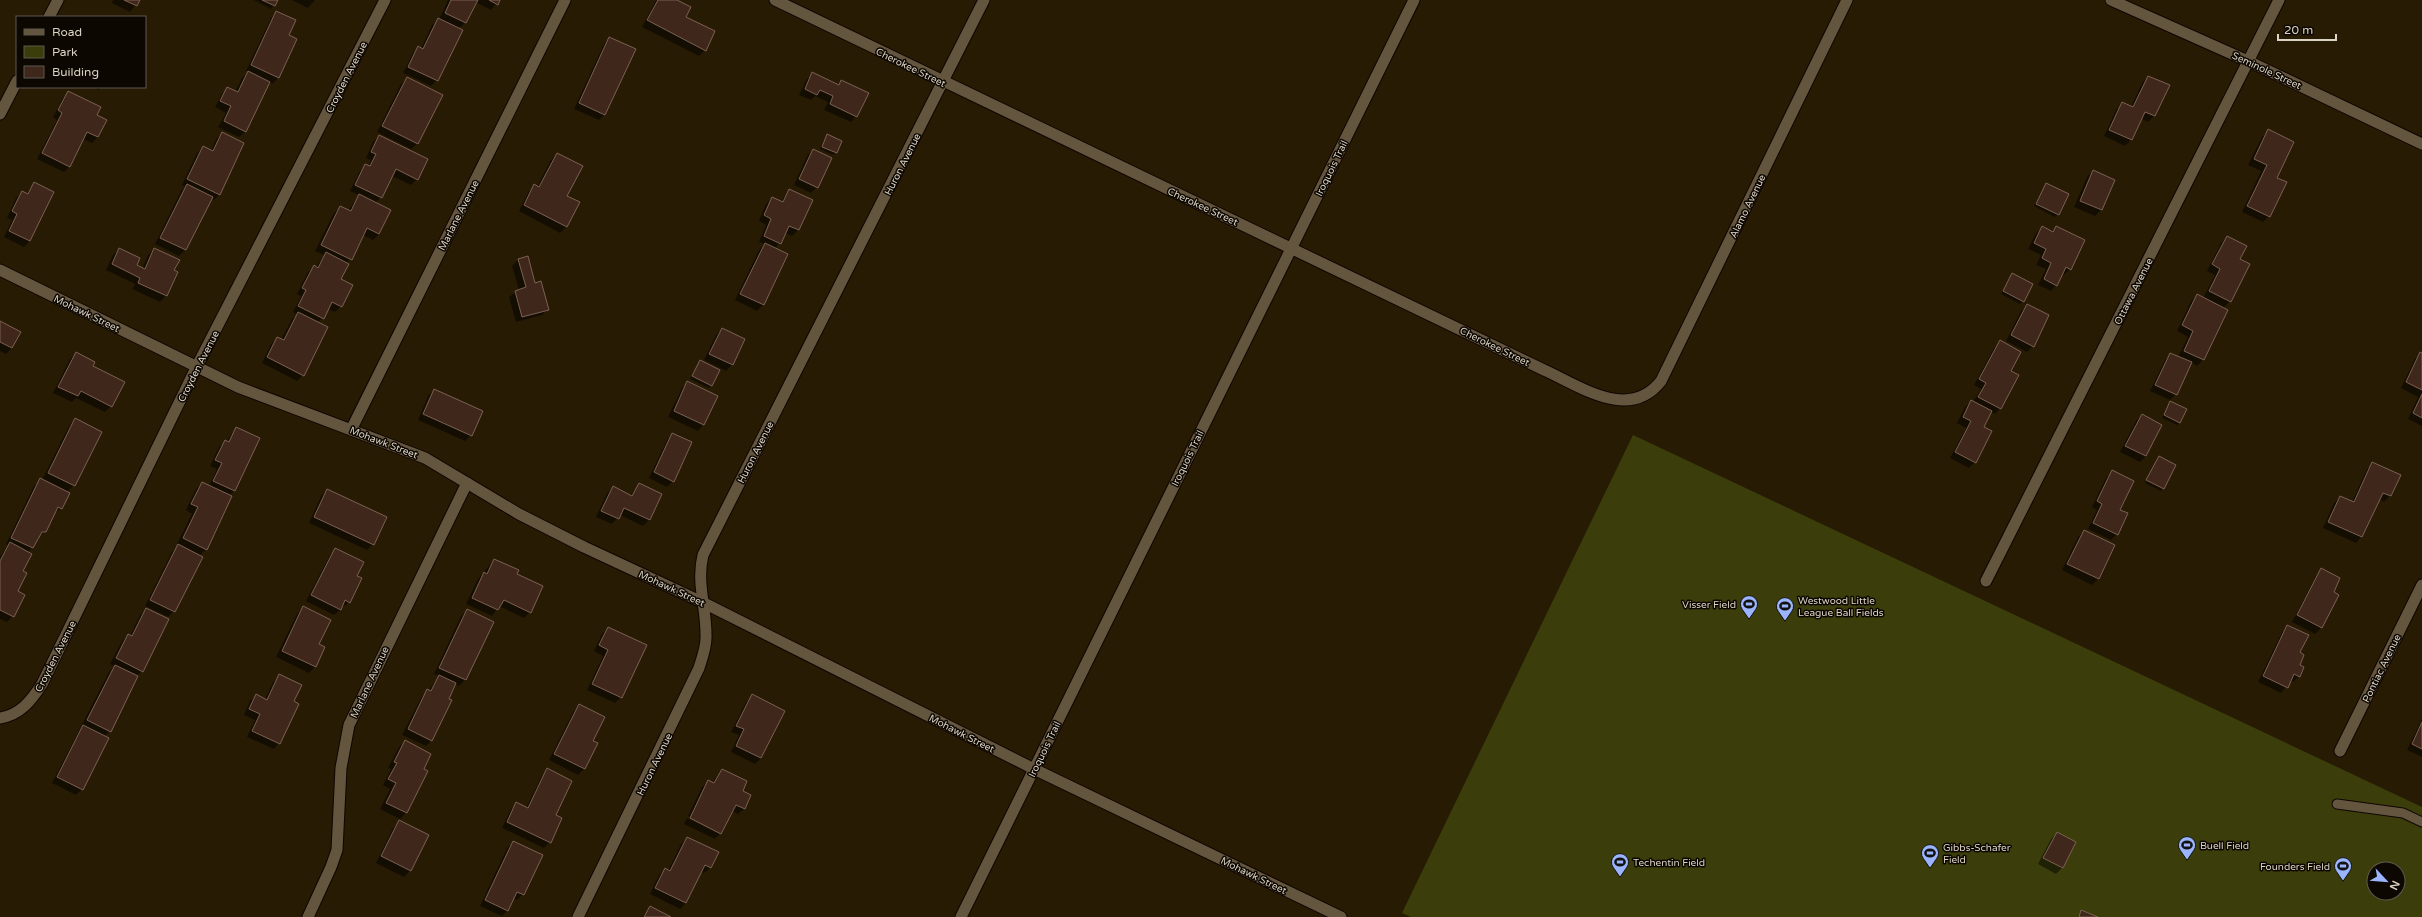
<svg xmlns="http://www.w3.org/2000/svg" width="2422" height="917" font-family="'Varela Round',sans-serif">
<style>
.green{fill:#3b3e0b;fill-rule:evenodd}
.shadow{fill:#0007}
.building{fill:#3f271b;stroke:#7c6153}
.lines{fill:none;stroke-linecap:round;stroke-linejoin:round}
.service-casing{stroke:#100500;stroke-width:11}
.minor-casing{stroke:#100500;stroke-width:13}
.service{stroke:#64563e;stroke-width:9}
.minor{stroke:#64563e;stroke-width:11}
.labels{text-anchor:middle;stroke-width:3;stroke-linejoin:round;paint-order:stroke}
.street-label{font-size:10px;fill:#dbd3c5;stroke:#0c0701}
.poi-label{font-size:10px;fill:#dbd3c5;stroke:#0c0701;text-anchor:start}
</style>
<rect width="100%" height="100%" fill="#271b04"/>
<path class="green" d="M1633,435L2422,807V917H1411L1402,913ZM2374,869H2398V893H2374Z"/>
<g class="shadow">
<path d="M113,0H139L130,12L112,3Z"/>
<path d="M254,0H277L271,9Z"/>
<path d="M292,0H315L308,8Z"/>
<path d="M448,0H499L491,10L475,2L465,23L458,29L437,80L431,86L403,73L413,53L418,47L421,49L432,25L439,20Z"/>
<path d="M656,0H675L705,50L699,56L642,27Z"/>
<path d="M276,12L288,35L296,39L278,78L272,84L269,82L245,132L239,137L218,127L226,113L215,107L222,94L228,88L235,92L242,78L248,72L246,71L271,18Z"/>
<path d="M609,38L605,114L599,120L574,109L604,44Z"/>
<path d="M813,73L837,85L841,81L856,116L851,122L824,110L828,102L815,96L811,100L799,95L807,79Z"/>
<path d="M2148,77L2168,86L2154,116L2148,122L2141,118L2131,140L2125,146L2104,136L2116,110L2122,104L2131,107L2142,83Z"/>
<path d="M407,78L417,144L411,149L377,132L401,84Z"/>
<path d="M92,87H102L99,90Z"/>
<path d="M69,92L96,116L106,120L98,137L92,143L83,139L70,166L64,172L37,159L57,120L53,117L63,98Z"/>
<path d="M2268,131L2276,178L2269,216L2263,222L2242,212L2261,171L2248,165L2262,137Z"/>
<path d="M222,133L220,194L214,200L211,198L185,250L179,256L155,244L181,191L185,187L182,185L197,153L203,147L211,151L216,139Z"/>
<path d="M379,136L427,159L417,179L411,185L392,176L381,197L375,203L379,234L373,240L363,235L347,264L340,279L341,306L335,312L328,309L318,323L303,375L297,381L262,363L271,344L277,338L281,340L292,319L297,314L293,312L301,296L297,294L308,272L316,267L324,255L315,251L334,213L340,207L348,211L359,195L350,191L360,171L366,165L368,166L371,160L366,158L373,142Z"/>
<path d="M827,136L841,142L833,155L820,149Z"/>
<path d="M813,150L817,187L811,193L794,185L807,156Z"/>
<path d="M557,154L566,197V227L560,233L519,211L529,191L535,185L537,187L551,160Z"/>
<path d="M2093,171L2114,180L2101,210L2095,216L2074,207L2087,177Z"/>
<path d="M35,184L30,241L24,247L4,237L12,220L7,218L16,198L22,192L26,194Z"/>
<path d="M2046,184L2058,214L2055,217L2034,206Z"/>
<path d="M789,190L811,200L798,230L792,236L785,233L775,249L787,255L763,305L757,311L735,300L759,250L764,244L759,242L766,225L759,221L766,204L772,198L781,202Z"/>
<path d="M2057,227L2070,269L2064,275L2062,274L2056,285L2051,291L2038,285L2046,269L2036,265L2041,255L2028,249L2036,233L2042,228L2052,232Z"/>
<path d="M2227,237L2239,259L2230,301L2223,308L2203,360L2197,366L2190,362L2176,394L2170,400L2150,391L2165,360L2170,354L2178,357L2188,337L2177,331L2191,301L2197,295L2203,298L2215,275L2207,271L2221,243Z"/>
<path d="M119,249L135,266L142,269L148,255L154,249L177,272L166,296L160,302L132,289L135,284L106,270L113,255Z"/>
<path d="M518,260L548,309L542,315L516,322L509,297L519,290L512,266Z"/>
<path d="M2013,274L2023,301L2020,304L2001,294Z"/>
<path d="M2027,305L2033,346L2027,352L2006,341L2021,311Z"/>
<path d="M0,322L20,332L12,348L6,354L0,351Z"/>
<path d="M722,329L744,340L732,365L726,371L704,360L716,335Z"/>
<path d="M2000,342L2010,371L2000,408L1995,414L1991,412L1983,428L1991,432L1975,462L1969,468L1950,458L1966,428L1957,423L1965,407L1971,401L1973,402L1981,389L1974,385L1994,348Z"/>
<path d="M76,353L92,366L111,406L105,412L76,398L72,402L53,393L70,359Z"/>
<path d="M2421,353L2422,354V426L2408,419L2418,397L2401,388L2415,359Z"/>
<path d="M700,362L711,386L709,388L690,379Z"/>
<path d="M688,382L703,425L698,431L668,417L682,388Z"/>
<path d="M434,390L471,435L465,441L418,420L428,396Z"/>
<path d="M2170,402L2180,422L2177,425L2162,418Z"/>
<path d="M2142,415L2146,456L2140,462L2120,452L2136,421Z"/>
<path d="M75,420L74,485L67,492L61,508L54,514L45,532L38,537L28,553L17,591L24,595L13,616L7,622L0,619V557L8,545L6,544L34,486L42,480L69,426Z"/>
<path d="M236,428L259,439L234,491L229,496L206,549L199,556L174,611L168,617L145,606L172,552L179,545L177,544L192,514L186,510L196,489L202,483L209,486L217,469L210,466L219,447L226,442Z"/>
<path d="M672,434L673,481L667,487L649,478L667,440Z"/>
<path d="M2159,457L2163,488L2161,491L2145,483Z"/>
<path d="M2373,463L2390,496L2384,502L2379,499L2361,537L2356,543L2323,528L2334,503L2340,497L2352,502L2367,469Z"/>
<path d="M2112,472L2119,510L2117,534L2111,540L2088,529L2097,510L2092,507L2106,478Z"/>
<path d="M639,484L661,495L649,520L643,526L620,515L612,524L596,517L607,493L613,487L630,496Z"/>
<path d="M327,490L373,544L367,550L309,523L321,496Z"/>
<path d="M2084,531L2114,546L2098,579L2092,585L2062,570L2078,537Z"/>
<path d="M336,549L355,576L349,602L334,615L306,601L330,555Z"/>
<path d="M494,560L515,575L530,612L524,618L499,606L492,616L466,604L478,579Z"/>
<path d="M2322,570L2332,593L2338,595L2321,628L2315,634L2292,622L2316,576Z"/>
<path d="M303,608L318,645L324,647L315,667L309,673L276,657L297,614Z"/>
<path d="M146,609L142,671L137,676L110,731L104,736L82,789L76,795L52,783L109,672L114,666L110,664L122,641L128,635L130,636L140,615Z"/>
<path d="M467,610L492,622L465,680L459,686L455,684L432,740L426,746L402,735L422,696L429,690L439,676L434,674L461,616Z"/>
<path d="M2288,626L2299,652V676L2293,682L2290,681L2281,693L2258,682L2282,632Z"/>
<path d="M608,628L621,697L615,703L587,690L603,656L594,651L602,634Z"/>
<path d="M279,676L293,702L279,743L274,749L247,737L255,720L244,715L250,701L256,695L265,700L273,682Z"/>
<path d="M752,696L761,758L755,764L731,752L739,735L731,732L746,702Z"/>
<path d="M579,706L592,741L597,743L584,769L578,775L549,760L573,712Z"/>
<path d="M2422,719V757L2407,750Z"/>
<path d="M405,741L422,769L427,772L406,813L400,819L380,809L390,789L383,785L391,769L388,768L399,747Z"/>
<path d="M547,770L555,815L550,842L544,848L502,828L511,809L517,803L526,808L542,776Z"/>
<path d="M722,770L741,791L744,809L738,814L731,811L721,833L715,839L684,824L687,818L720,834V832L688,816L702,787L708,782L712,783Z"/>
<path d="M399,822L427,836L410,871L404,877L376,863L393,828Z"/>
<path d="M2057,833L2075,842L2062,868L2056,874L2038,864L2051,839Z"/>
<path d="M687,838L717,853L710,868L704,873L701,872L686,903L680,909L650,894L659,875L665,869L668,871L681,844Z"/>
<path d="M513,842L523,894L517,900L513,898L508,910L502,916L480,906L507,848Z"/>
<path d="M650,908L669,917H642Z"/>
</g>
<g class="building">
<path d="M124,0H140L137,6Z"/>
<path d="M262,0H278L275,6Z"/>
<path d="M451,0H478L466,23L445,13Z"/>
<path d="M489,0H500L498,5Z"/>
<path d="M658,0H677L691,7L686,17L715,31L706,51L647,20Z"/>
<path d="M276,11L296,20L289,35L297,39L279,78L251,65Z"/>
<path d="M438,18L463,30L438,81L408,67L418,46L423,49Z"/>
<path d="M609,37L636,49L605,115L579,103Z"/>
<path d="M248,71L270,82L246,132L224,121L231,106L220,101L227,87L238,92Z"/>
<path d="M812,72L839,85L841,80L869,93L857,117L830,104L833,96L820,90L817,95L805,89Z"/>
<path d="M2148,76L2170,85L2155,116L2145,112L2132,140L2109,130L2122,102L2133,107Z"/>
<path d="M407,77L443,95L418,144L382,126Z"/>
<path d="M68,91L101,107L97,115L107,120L98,137L87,132L70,167L42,153L62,113L58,110Z"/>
<path d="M2268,129L2294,142L2277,178L2287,182L2270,217L2247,206L2267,165L2254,159Z"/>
<path d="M222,132L244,143L220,195L187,179L203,146L213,151Z"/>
<path d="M827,134L842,141L837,153L822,147Z"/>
<path d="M379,135L428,159L418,180L396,169L382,198L355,185L365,164L370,166L376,154L371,152Z"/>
<path d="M813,149L832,158L818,188L799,179Z"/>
<path d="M557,153L583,166L567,196L580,202L567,227L524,205L534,184L539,187Z"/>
<path d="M2093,170L2115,180L2102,210L2080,201Z"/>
<path d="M34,182L54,192L30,241L9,231L17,214L12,211L22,191L28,194Z"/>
<path d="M2046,183L2069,194L2059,215L2036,204Z"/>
<path d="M187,184L213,197L186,250L160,238Z"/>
<path d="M789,189L813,200L799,230L789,226L781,244L764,236L771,219L764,215L772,197L783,202Z"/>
<path d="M359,194L391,210L379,234L367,228L352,260L321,245L340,206L351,211Z"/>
<path d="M2042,226L2053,232L2056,226L2085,240L2071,270L2066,267L2057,286L2044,279L2051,263L2042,258L2046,249L2034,243Z"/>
<path d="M2227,236L2247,246L2240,259L2250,264L2231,302L2209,291L2220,269L2212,264Z"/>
<path d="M765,243L788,254L764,305L740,294Z"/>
<path d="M119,248L140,258L137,265L145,269L154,248L180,260L174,270L178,272L167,296L138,283L140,278L112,264Z"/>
<path d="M326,252L349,264L341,279L353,285L342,307L332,302L324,319L298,306L306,290L302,288L314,265L318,268Z"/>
<path d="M528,256L535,283L541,281L549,310L522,317L515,291L526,287L518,259Z"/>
<path d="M2012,273L2033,284L2024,302L2003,291Z"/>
<path d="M2197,294L2228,310L2204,360L2184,351L2193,331L2182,325Z"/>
<path d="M2027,304L2049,315L2034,347L2011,335Z"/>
<path d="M298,312L328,327L304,376L267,357L277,337L284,340Z"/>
<path d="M0,321L21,332L12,348L0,342Z"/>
<path d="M722,328L745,339L733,365L709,354Z"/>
<path d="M2000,340L2021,352L2011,371L2019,375L2001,409L1978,397L1986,383L1979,379Z"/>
<path d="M76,352L95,362L93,366L125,382L112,407L81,391L78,396L58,387Z"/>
<path d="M2420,352L2422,353V390L2406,382Z"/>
<path d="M2170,353L2192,362L2177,395L2155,385Z"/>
<path d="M700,360L720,370L712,386L692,376Z"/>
<path d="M687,381L718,396L704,425L674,411Z"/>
<path d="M434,389L483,411L472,436L423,414Z"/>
<path d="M2422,394V418L2413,413Z"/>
<path d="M1971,400L1992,411L1984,427L1992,431L1976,463L1955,452L1971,421L1963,417Z"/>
<path d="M2170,401L2187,409L2180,423L2164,415Z"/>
<path d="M2142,414L2162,425L2146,456L2125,446Z"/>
<path d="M75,418L102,432L75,486L48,473Z"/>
<path d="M236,427L260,438L235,491L213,481L222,463L215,460L225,440L229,442Z"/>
<path d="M672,433L692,442L674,482L654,472Z"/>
<path d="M2159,456L2176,465L2164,489L2146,480Z"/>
<path d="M2372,462L2401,475L2391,496L2383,493L2362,537L2328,522L2340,496L2354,502Z"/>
<path d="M2112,470L2134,481L2120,510L2128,513L2118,535L2093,523L2102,504L2097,501Z"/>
<path d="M40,478L70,493L62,509L58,507L46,532H42L33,548L11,538Z"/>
<path d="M202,482L232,496L207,550L183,538L198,507L191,504Z"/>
<path d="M639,483L662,494L650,520L624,508L619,519L601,511L613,486L632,496Z"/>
<path d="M327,489L387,517L374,545L314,517Z"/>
<path d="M2084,530L2115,545L2099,579L2067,564Z"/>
<path d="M10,542L32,554L23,571L27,573L18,591L25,595L14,617L0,610V561Z"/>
<path d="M178,544L203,557L175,612L150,600Z"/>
<path d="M335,548L364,562L357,576L362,578L350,603L345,600L341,610L311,595Z"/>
<path d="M494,559L519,570L517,574L543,586L531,613L504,600L498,610L472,598L484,572L487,574Z"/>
<path d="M2321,568L2340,578L2334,592L2339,595L2322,628L2297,615Z"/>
<path d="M303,606L331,620L319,644L325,647L316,667L282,651Z"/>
<path d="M146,608L169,619L143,672L116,658L128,634L132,636Z"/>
<path d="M467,609L494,622L466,680L439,668Z"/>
<path d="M2287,625L2309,635L2300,652L2304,655L2300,665L2304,667L2300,677L2294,674L2288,688L2263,676Z"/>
<path d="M608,627L647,645L622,698L592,684L608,650L599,645Z"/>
<path d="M115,665L138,676L111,732L87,720Z"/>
<path d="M279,674L302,685L294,701L299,704L280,744L252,731L260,714L249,709L256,694L267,700Z"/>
<path d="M439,675L456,683L449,699L452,700L432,741L408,729L427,689L431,691Z"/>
<path d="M752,694L785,711L761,758L736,746L744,729L736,726Z"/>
<path d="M579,704L605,717L593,741L598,743L585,769L554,754Z"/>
<path d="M2422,722V749L2412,744Z"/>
<path d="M83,725L109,738L83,790L57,777Z"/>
<path d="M405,740L431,754L424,769L428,771L407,813L386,803L396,783L388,779L397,763L394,762Z"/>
<path d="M547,768L572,781L556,815L562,818L551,843L507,822L516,802L528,808Z"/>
<path d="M722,769L747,781L743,791L751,795L745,809L736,805L721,834L690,818L708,780L714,783Z"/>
<path d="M399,820L429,835L411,871L381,856Z"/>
<path d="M2057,832L2076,842L2063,868L2043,858Z"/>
<path d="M687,837L719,852L711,868L705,865L686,903L655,888L665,868L670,871Z"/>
<path d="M513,841L543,855L524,895L517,892L508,911L485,900Z"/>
<path d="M650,906L671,917H644Z"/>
<path d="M2081,910L2098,917H2079Z"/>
</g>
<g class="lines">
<g class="service-casing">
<path id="service" d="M2337,804L2403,813L2422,822"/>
</g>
<g class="minor-casing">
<g id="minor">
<path d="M775,0L1544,370C1580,386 1629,422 1661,381L1847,0"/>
<path d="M2111,0L2250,62L2422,144"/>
<path d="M49,17L58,0"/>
<path d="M0,114L17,81"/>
<path d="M0,270L238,387L425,458L519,514L584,547L702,602L1034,769L1341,917"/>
<path d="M351,430L565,0"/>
<path d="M1986,581L2279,0"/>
<path d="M0,718C20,715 31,701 42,684L197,366L385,0"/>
<path d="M2340,751L2422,585"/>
<path d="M308,917L331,867L337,850L341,768L349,725L467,483"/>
<path d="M578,917L699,668C702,658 706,648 706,638C707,609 696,584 703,555L984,0"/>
<path d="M961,917L1414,0"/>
</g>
</g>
<use href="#service" class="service"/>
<use href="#minor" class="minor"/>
</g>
<defs>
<g id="stadium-pin" transform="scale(0.9)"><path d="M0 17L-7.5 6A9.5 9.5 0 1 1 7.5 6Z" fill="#9ab5fd" stroke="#0c0701"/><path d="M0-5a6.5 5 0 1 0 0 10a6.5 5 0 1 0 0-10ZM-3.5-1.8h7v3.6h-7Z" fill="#111"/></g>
</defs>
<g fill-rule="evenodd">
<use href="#stadium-pin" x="1749" y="604"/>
<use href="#stadium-pin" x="1785" y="606"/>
<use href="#stadium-pin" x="2187" y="845"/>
<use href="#stadium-pin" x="1930" y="853"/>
<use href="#stadium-pin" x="1620" y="862"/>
<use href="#stadium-pin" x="2343" y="866"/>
</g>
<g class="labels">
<g class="street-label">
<text transform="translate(911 67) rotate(26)" y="4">Cherokee Street</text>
<text transform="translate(2267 70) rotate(25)" y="4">Seminole Street</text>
<text transform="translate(346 77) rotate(-63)" y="4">Croyden Avenue</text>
<text transform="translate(902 164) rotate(-63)" y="4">Huron Avenue</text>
<text transform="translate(1331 168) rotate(-64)" y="4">Iroquois Trail</text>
<text transform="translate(1203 206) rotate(25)" y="4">Cherokee Street</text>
<text transform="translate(1747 206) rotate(-64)" y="4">Alamo Avenue</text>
<text transform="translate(458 215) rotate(-63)" y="4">Marlane Avenue</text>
<text transform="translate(2133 291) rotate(-63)" y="4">Ottawa Avenue</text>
<text transform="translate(87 313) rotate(26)" y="4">Mohawk Street</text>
<text transform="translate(1495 346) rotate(26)" y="4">Cherokee Street</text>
<text transform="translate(198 366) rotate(-63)" y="4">Croyden Avenue</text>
<text transform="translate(384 442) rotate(21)" y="4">Mohawk Street</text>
<text transform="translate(755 452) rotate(-63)" y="4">Huron Avenue</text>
<text transform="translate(1187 458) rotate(-64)" y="4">Iroquois Trail</text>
<text transform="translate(672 588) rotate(25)" y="4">Mohawk Street</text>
<text transform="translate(55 656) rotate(-63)" y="4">Croyden Avenue</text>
<text transform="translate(2381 668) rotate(-64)" y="4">Pontiac Avenue</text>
<text transform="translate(369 682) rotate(-65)" y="4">Marlane Avenue</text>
<text transform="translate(962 733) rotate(27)" y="4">Mohawk Street</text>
<text transform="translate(1044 749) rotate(-64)" y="4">Iroquois Trail</text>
<text transform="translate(654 764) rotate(-64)" y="4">Huron Avenue</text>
<text transform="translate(1254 875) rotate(26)" y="4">Mohawk Street</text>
</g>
<g class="poi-label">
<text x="1798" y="604">Westwood Little<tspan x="1798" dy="12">League Ball Fields</tspan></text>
<text x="1736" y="608" text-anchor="end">Visser Field</text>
<text x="2200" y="849">Buell Field</text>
<text x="1943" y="851">Gibbs-Schafer<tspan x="1943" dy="12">Field</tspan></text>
<text x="1633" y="866">Techentin Field</text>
<text x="2330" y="870" text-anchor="end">Founders Field</text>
</g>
</g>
<rect x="16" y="16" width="130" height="72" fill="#0c0701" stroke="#5f594f"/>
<rect x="24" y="29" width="20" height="6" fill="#64563e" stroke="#5f594f"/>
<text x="52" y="36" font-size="12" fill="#dbd3c5">Road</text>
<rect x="24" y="46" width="20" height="12" fill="#3b3e0b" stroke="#5f594f"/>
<text x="52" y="56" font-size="12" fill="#dbd3c5">Park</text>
<rect x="24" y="66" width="20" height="12" fill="#3f271b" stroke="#5f594f"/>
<text x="52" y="76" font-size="12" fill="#dbd3c5">Building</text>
<g transform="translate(2386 881) rotate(116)"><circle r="19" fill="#0c0701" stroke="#5f594f"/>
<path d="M0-3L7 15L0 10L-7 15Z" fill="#9ab5fd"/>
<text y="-6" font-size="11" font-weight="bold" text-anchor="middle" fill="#dbd3c5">N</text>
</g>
<path d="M2278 34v6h58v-6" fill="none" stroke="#dbd3c5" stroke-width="2"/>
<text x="2284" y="34" font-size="12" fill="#dbd3c5" stroke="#0c0701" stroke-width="3" paint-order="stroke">20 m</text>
</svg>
